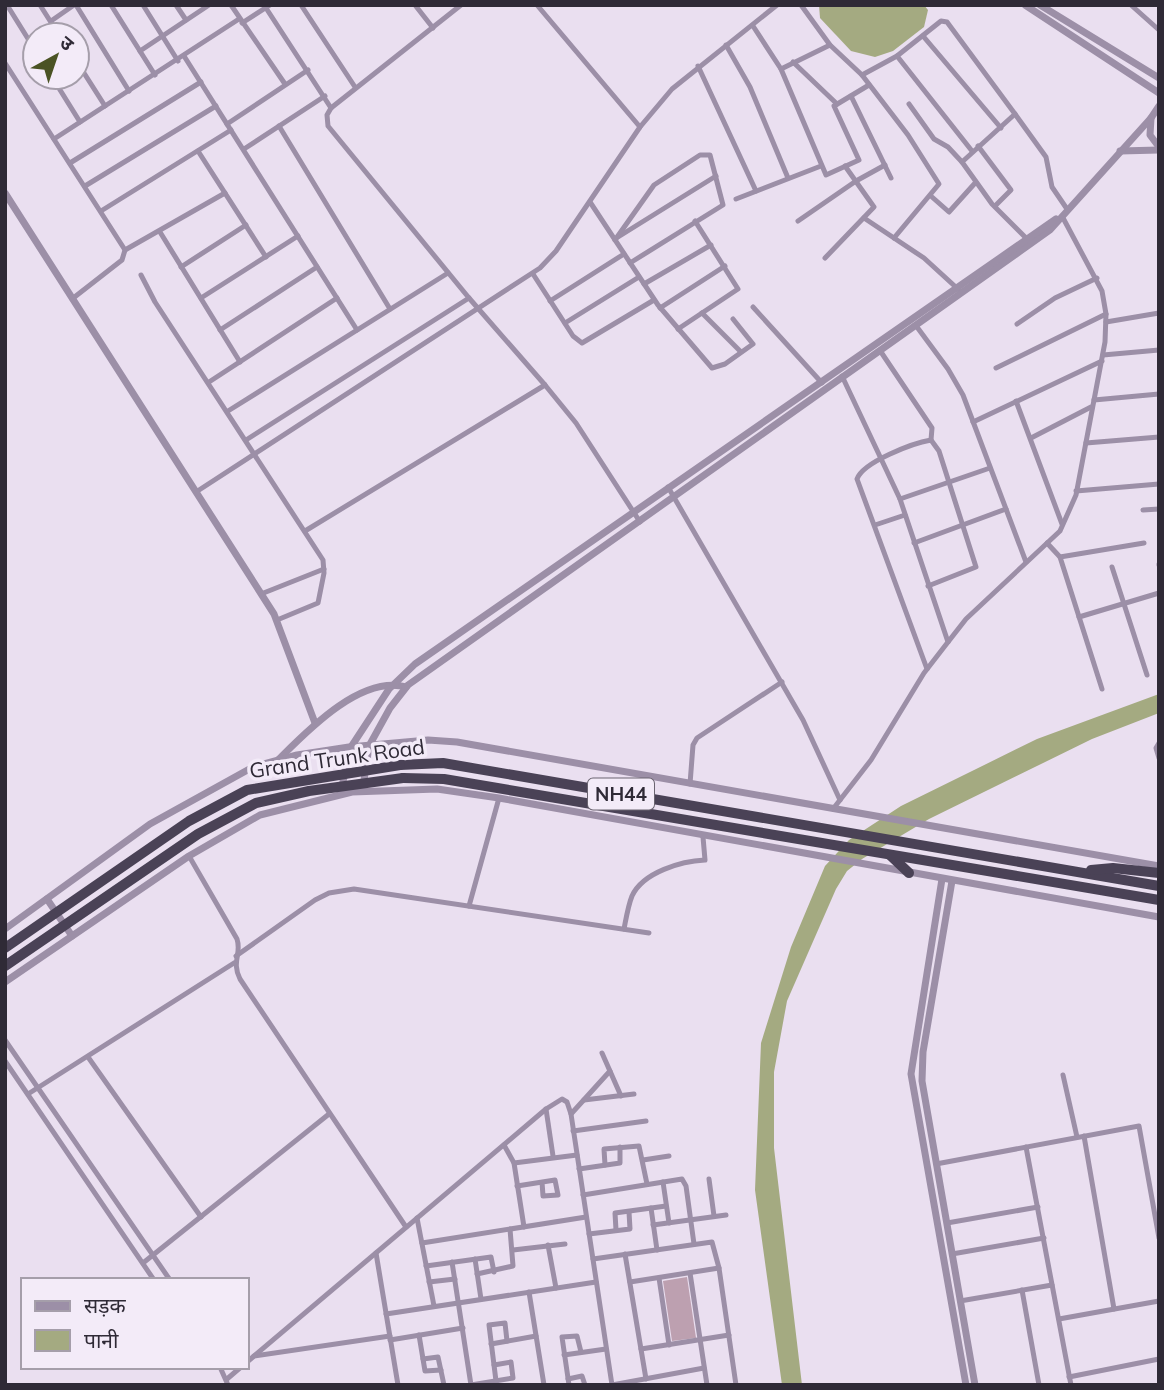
<svg xmlns="http://www.w3.org/2000/svg" width="1164" height="1390" font-family="Mulish,'Noto Sans Devanagari',sans-serif">
<style>
.green{fill:#bda0b0}
.water{fill:#a4aa81}
.lines{fill:none;stroke-linecap:round;stroke-linejoin:round}
.minor{stroke:#9c8fa7;stroke-width:5}
.tertiary{stroke:#9c8fa7;stroke-width:7}
.motorway{stroke:#4a4256;stroke-width:10}
.motorway-bridge{stroke:#4a4256;stroke-width:10}
.labels{text-anchor:middle;stroke-width:7;stroke-linejoin:round;paint-order:stroke}
.shield{fill:#f3ebf8;stroke:#6a6470;stroke-width:2}
.shield-label{font-size:19px;font-weight:bold;fill:#2f2a36}
.street-label{font-size:21px;fill:#2f2a36;stroke:#f3ebf8}
</style>
<rect width="100%" height="100%" fill="#eadff0"/>
<path class="green" d="M687,1277L696,1338L672,1341L663,1281Z"/>
<g class="water">
<path d="M819,5H924L928,10L924,27L893,51L875,57L851,51L820,18Z"/>
<path d="M1159,694V713L1092,739L929,819L862,859L847,871L836,889L787,1001L774,1072V1148L802,1385H782L755,1190L761,1043L791,947L825,866L849,840L901,806L1037,739Z"/>
</g>
<g class="lines">
<g class="minor">
<path d="M7,5L35,50"/>
<path d="M40,5L59,35"/>
<path d="M76,5L129,91"/>
<path d="M111,5L155,75"/>
<path d="M143,5L178,61"/>
<path d="M176,5L186,20"/>
<path d="M231,5L285,84"/>
<path d="M301,5L355,87"/>
<path d="M415,5L433,28"/>
<path d="M461,5L331,108L327,115L328,126L469,298L545,385L576,423L640,522"/>
<path d="M537,5L640,127"/>
<path d="M801,5L830,45L862,75L908,135L939,184L894,238"/>
<path d="M1131,5L1159,30"/>
<path d="M266,8L331,108"/>
<path d="M51,21L74,5"/>
<path d="M242,23L270,5"/>
<path d="M753,26L781,69L826,175L859,160L834,106L869,85"/>
<path d="M923,36L1001,128"/>
<path d="M726,45L750,87L788,178"/>
<path d="M140,51L209,5"/>
<path d="M184,56L357,330"/>
<path d="M897,56L972,151"/>
<path d="M77,62L105,106"/>
<path d="M793,62L837,104"/>
<path d="M5,63L125,250L122,260L72,299"/>
<path d="M698,66L756,191"/>
<path d="M781,69L830,45"/>
<path d="M862,75L897,56L941,21L947,22L1015,114L962,162L992,204L1026,238"/>
<path d="M52,77L80,122"/>
<path d="M851,96L891,178"/>
<path d="M909,104L934,139L948,147L962,162"/>
<path d="M1015,114L1046,157L1052,187L1067,209"/>
<path d="M227,124L308,70"/>
<path d="M279,126L390,309"/>
<path d="M54,139L239,19"/>
<path d="M978,146L1011,190L995,206"/>
<path d="M244,149L325,96"/>
<path d="M198,151L266,257"/>
<path d="M70,163L201,82"/>
<path d="M85,186L216,106"/>
<path d="M932,197L949,212L976,182"/>
<path d="M736,199L821,166"/>
<path d="M590,202L658,305L712,368L725,364L753,344L733,319"/>
<path d="M101,211L231,130"/>
<path d="M864,218L924,258L959,290"/>
<path d="M798,221L856,181L885,165"/>
<path d="M160,232L240,362"/>
<path d="M618,237L716,176"/>
<path d="M615,240L654,185L700,155H710L723,205L630,263"/>
<path d="M125,250L225,193"/>
<path d="M825,258L874,207L845,166"/>
<path d="M181,267L246,225"/>
<path d="M533,274L573,336L582,343L654,300"/>
<path d="M141,275L155,302L323,560L324,573L318,603L277,620"/>
<path d="M644,284L711,245"/>
<path d="M201,298L298,236"/>
<path d="M550,301L624,254"/>
<path d="M753,307L822,383"/>
<path d="M660,308L725,266"/>
<path d="M702,313L740,351"/>
<path d="M1106,322L1159,313"/>
<path d="M565,323L639,277"/>
<path d="M1017,324L1055,298L1097,278"/>
<path d="M917,327L948,369L963,395L1026,562"/>
<path d="M678,329L738,289L695,221"/>
<path d="M220,330L317,267"/>
<path d="M881,352L932,428L931,440"/>
<path d="M1103,355L1159,350"/>
<path d="M996,368L1106,314"/>
<path d="M842,376L900,499L948,642"/>
<path d="M209,382L337,298"/>
<path d="M1094,400L1159,394"/>
<path d="M1016,401L1062,524"/>
<path d="M228,411L448,273"/>
<path d="M973,422L1102,361"/>
<path d="M1031,438L1091,407"/>
<path d="M246,440L469,298"/>
<path d="M1086,443L1159,437"/>
<path d="M668,487L803,720L840,800"/>
<path d="M1076,491L1159,484"/>
<path d="M196,492L540,268L556,251L640,127L672,89L777,5"/>
<path d="M900,499L990,468"/>
<path d="M1143,510L1159,509"/>
<path d="M875,525L905,515"/>
<path d="M305,531L545,385"/>
<path d="M914,543L1006,509"/>
<path d="M1047,543L1060,557L1102,689"/>
<path d="M1060,557L1144,543"/>
<path d="M1159,564V565"/>
<path d="M1112,567L1147,675"/>
<path d="M261,594L324,569"/>
<path d="M1079,617L1159,593"/>
<path d="M927,669L857,479C863,462 913,443 931,440L939,451L976,567L928,586"/>
<path d="M1159,743L1156,748L1159,758"/>
<path d="M690,784L693,745L697,738L782,682"/>
<path d="M833,809L871,760L924,673L948,642L966,619L1060,531L1076,495L1105,342L1106,314L1102,291L1062,216"/>
<path d="M189,856L237,939C242,954 231,961 240,979L406,1227"/>
<path d="M469,906L499,798"/>
<path d="M624,929C626,919 628,906 632,896C643,872 682,861 705,860L703,837"/>
<path d="M236,956L315,900L329,893L354,889L649,933"/>
<path d="M5,1040L170,1280"/>
<path d="M602,1053L621,1096"/>
<path d="M88,1057L201,1217"/>
<path d="M5,1061L154,1280"/>
<path d="M1063,1075L1077,1137"/>
<path d="M28,1094L234,963"/>
<path d="M584,1100L634,1094"/>
<path d="M546,1109L553,1156"/>
<path d="M571,1114L610,1071"/>
<path d="M573,1131L646,1121"/>
<path d="M1084,1136L1114,1309"/>
<path d="M504,1145L514,1163L524,1227"/>
<path d="M1026,1147L1071,1385"/>
<path d="M643,1160L669,1156"/>
<path d="M514,1163L577,1155"/>
<path d="M936,1164L1139,1126L1159,1238"/>
<path d="M605,1165L604,1149L639,1146L647,1184"/>
<path d="M579,1169L620,1163V1147"/>
<path d="M709,1179L714,1216"/>
<path d="M663,1182L669,1223"/>
<path d="M517,1186L555,1180L558,1195L543,1196L542,1182"/>
<path d="M583,1195L682,1179L686,1186L694,1244"/>
<path d="M651,1208L657,1250"/>
<path d="M417,1218L434,1306"/>
<path d="M947,1223L1038,1207"/>
<path d="M653,1225L726,1215"/>
<path d="M616,1230L615,1213L666,1206"/>
<path d="M589,1234L630,1229L629,1212"/>
<path d="M422,1243L586,1217"/>
<path d="M548,1245L556,1288"/>
<path d="M513,1250L565,1244"/>
<path d="M376,1253L398,1385"/>
<path d="M625,1254L646,1379"/>
<path d="M952,1254L1044,1238"/>
<path d="M475,1259L481,1299"/>
<path d="M593,1259L712,1242L719,1268L736,1385"/>
<path d="M452,1262L471,1385L513,1378L511,1362L494,1365"/>
<path d="M143,1263L329,1114"/>
<path d="M426,1266L491,1257L494,1272"/>
<path d="M690,1273L707,1385"/>
<path d="M477,1274L513,1266L510,1229"/>
<path d="M659,1278L669,1345"/>
<path d="M429,1282L455,1279"/>
<path d="M630,1282L719,1268"/>
<path d="M1022,1290L1039,1385"/>
<path d="M529,1292L544,1385"/>
<path d="M960,1301L1052,1285"/>
<path d="M386,1314L596,1282"/>
<path d="M1059,1319L1159,1301"/>
<path d="M419,1335L425,1371L441,1370"/>
<path d="M390,1340L463,1328"/>
<path d="M491,1344L536,1336"/>
<path d="M641,1349L729,1335"/>
<path d="M564,1355L606,1349"/>
<path d="M254,1356L390,1336"/>
<path d="M423,1359L438,1357L444,1385"/>
<path d="M247,1362L546,1109L562,1099L567,1102L571,1114L612,1385L704,1368"/>
<path d="M220,1367L228,1385"/>
<path d="M1069,1377L1159,1359"/>
<path d="M227,1379L241,1367"/>
<path d="M568,1379L582,1376L585,1385"/>
<path d="M496,1381L489,1325L505,1323L507,1341"/>
<path d="M569,1385L562,1337L577,1336L581,1352"/>
</g>
<g class="tertiary">
<path d="M1025,5L1159,93"/>
<path d="M1040,5L1159,78"/>
<path d="M1159,106L1151,118L1150,135L1159,147"/>
<path d="M1120,151L1159,150"/>
<path d="M5,193L274,614L315,723"/>
<path d="M279,759C308,730 361,675 406,687"/>
<path d="M363,787L369,746L390,708L408,685L1050,230L1151,118"/>
<path d="M341,790L351,747L389,689L415,664L1056,219"/>
<path d="M942,879L911,1074L966,1385"/>
<path d="M952,881L923,1052L922,1081L975,1385"/>
<path d="M47,899L72,936"/>
<path d="M5,929L150,824L253,767L297,755L349,747L428,740L457,742L1159,866"/>
<path d="M5,982L189,856L260,815L352,792L437,789L499,798L1159,917"/>
</g>
<g class="motorway">
<path d="M400,765L443,763L1159,886"/>
<path d="M403,778L444,779L1159,900"/>
<path d="M890,855L909,873"/>
<path d="M1091,870L1113,868L1159,873"/>
</g>
<g class="motorway-bridge">
<path d="M5,948L189,821L247,790L400,765"/>
<path d="M5,966L198,834L256,803L309,791L403,778"/>
</g>
</g>
<g class="labels">
<rect class="shield" x="588" y="778.5" width="66" height="31" rx="5"/>
<g class="shield-label">
<text x="621" y="801">NH44</text>
</g>
<g class="street-label">
<text transform="translate(337 759) rotate(-8)" y="7">Grand Trunk Road</text>
</g>
</g>
<rect width="1164" height="1390" fill="none" stroke="#2f2a36" stroke-width="14"/>
<rect x="21" y="1278" width="228" height="91" fill="#f3ebf8" stroke="#a59eaa" stroke-width="2"/>
<rect x="35" y="1301" width="35" height="10" fill="#9c8fa7" stroke="#a59eaa" stroke-width="2"/>
<text x="84" y="1313" font-size="21" fill="#2f2a36">सड़क</text>
<rect x="35" y="1330" width="35" height="21" fill="#a4aa81" stroke="#a59eaa" stroke-width="2"/>
<text x="84" y="1348" font-size="21" fill="#2f2a36">पानी</text>
<g transform="translate(56 56) rotate(40)"><circle r="33" fill="#f3ebf8" stroke="#a59eaa" stroke-width="2"/>
<path d="M0-5L12 26L0 18L-12 26Z" fill="#4a5324"/>
<text y="-10" font-size="19" font-weight="bold" text-anchor="middle" fill="#2f2a36">उ</text>
</g>
</svg>
